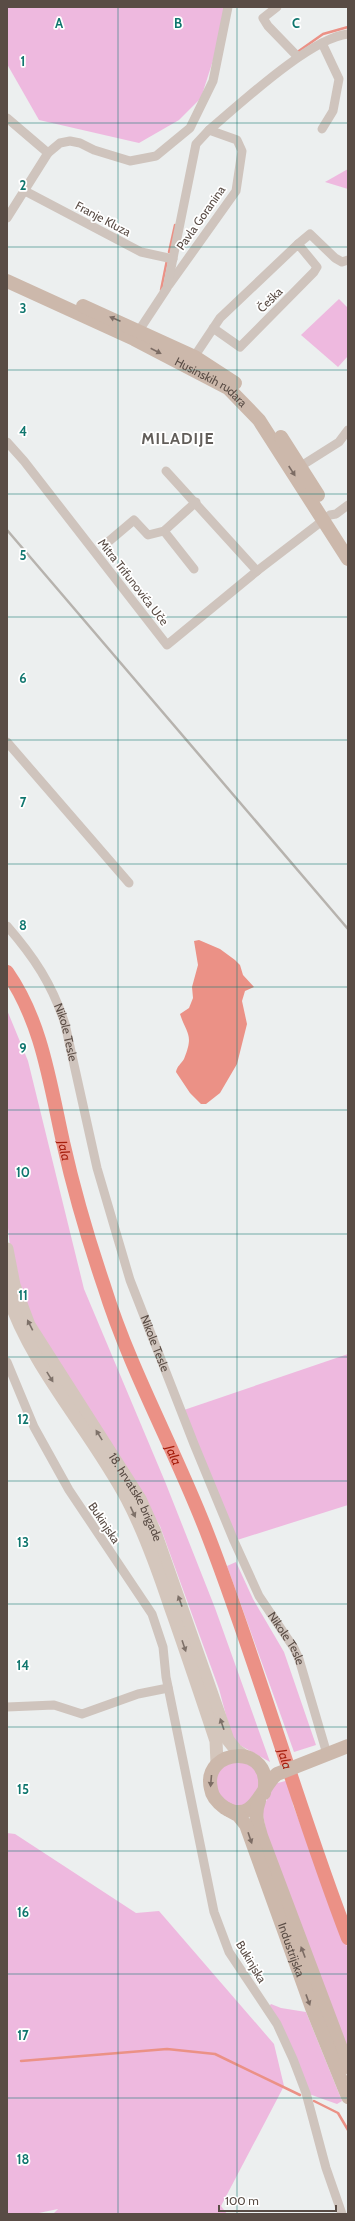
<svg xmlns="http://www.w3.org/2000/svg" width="355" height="2221" font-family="Cabin,sans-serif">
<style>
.green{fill:#eeb9df}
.water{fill:#eb9186}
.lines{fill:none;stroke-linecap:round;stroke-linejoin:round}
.stream{stroke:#eb9186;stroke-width:2.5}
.river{stroke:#eb9186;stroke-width:14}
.minor{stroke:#cfc4bd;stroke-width:9}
.secondary{stroke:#d4c6bc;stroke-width:13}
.primary{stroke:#ccb8ab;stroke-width:14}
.rail{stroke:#b7b3ae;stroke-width:2.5}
.oneway{fill:#7c6c64}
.oneway2{fill:#7e7169}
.grid{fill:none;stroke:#0f766e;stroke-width:1;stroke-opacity:0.55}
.labels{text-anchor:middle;stroke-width:3.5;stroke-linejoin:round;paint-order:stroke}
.street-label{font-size:12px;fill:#594c45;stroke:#fff}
.water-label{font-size:13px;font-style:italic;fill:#a51d0c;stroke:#fff}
.district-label{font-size:16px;font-weight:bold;letter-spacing:1px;fill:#615d59;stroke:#fff}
.grid-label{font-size:13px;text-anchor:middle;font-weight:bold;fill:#0f766e;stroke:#fff;stroke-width:3.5;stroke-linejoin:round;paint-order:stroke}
</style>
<rect width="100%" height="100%" fill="#ecefef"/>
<g class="green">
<path d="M7,7H230L201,98L179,120L139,143L39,120L7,64Z"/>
<path d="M348,169V189L325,182Z"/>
<path d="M339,299L348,308V356L338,367L301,335Z"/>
<path d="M7,1010L28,1061L84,1289L166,1484L215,1608L270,1762L236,1743L231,1734L219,1689L160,1526L33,1324L11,1257L7,1218Z"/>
<path d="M348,1354V1505L234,1541L181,1411Z"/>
<path d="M236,1562L253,1599L284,1652L316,1745L294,1752L227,1566Z"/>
<path d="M241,1759L260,1773L259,1796L238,1808L217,1797C214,1767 213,1769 241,1759Z"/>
<path d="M289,1780L293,1805L348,1949V2055L270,1850L262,1810L274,1784Z"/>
<path d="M7,1833L15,1834L136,1913L159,1911L274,2044L284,2086L221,2206L227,2214H53L58,2209L34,2214H7Z"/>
<path d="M271,2004L281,2008L306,2012L342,2101L337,2104L306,2093L267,2009Z"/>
</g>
<path class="water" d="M199,940L220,949L235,960L240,965L243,975L254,987L245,991L242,1001L247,1024L237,1064L220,1093L206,1104H201L190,1093L176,1072C177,1066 181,1064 184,1059C194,1034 187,1035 180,1014L189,1008L193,998L192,987L198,965L194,941Z"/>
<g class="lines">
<g class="stream">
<path d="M296,53L323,34L348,27"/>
<path d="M169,252L175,225"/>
<path d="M161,290L167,260"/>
<path d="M21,2061L167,2049L215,2054L300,2095"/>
<path d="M314,2101L338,2113L348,2130"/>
</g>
<path class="river" id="s1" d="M7,972C42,1022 50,1084 63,1142C74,1191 88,1239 104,1286C131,1373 177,1453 209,1538C260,1670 297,1806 348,1938"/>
<g class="minor">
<path d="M277,7L263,18L268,26L298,57"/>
<path d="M322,43L339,79L333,111L322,129"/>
<path d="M7,118L48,153"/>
<path d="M25,191L141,252L173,259"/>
<path d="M7,218L48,153L60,143L70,141L80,143L94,150L130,161L156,156L190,128L213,81L228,7"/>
<path d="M298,244L310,234L335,258L342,262L348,260"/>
<path d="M169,285L236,191L242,151L237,140L209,130"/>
<path d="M136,335L167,288L196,144L209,130C240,104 310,38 348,34"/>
<path d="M195,357L198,351L220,318L298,244L317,267L314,272L240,347L213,328"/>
<path d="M7,442L24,461L167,645L257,571L330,515L336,514L348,505"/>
<path d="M301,466L339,442L348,430"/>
<path d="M166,471L257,571"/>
<path d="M164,531L194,569"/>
<path d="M108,542L134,520L148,535L164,531L196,502"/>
<path d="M7,742L129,883"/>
<path id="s2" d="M7,926C34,957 52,984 65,1024L97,1168L130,1280L194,1444L234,1541L259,1596L294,1648L299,1659L327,1754"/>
<path d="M7,1362L34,1427L69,1490L152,1614L163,1647L166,1677L214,1912L229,1952L277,2024L293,2059L306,2093L326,2168L342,2214"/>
<path d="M7,1707L54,1705L82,1714L138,1694L168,1688"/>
</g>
<g class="secondary">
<path id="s3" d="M7,1249L14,1285L29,1325L140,1499L155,1532L228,1740L236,1750L243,1755"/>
<path d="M7,1293C32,1369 90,1429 127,1499C145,1533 158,1570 170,1606C186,1651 201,1696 216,1741L217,1763"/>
</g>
<g class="primary">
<path id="s4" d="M7,281L134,339L228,388L259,420L348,559"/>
<path d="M83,306L195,357L235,383"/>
<path d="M281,437L318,495"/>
<path d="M264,1793C275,1742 201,1747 211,1789C212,1797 218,1803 225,1808C255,1825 261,1786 277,1774L348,1746"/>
<path d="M259,1801C254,1814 257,1822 261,1836L348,2067"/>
<path id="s5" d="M227,1809L238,1815L246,1825L312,2008L348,2097"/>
</g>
<path class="rail" d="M7,530L348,929"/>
</g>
<defs><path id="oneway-solid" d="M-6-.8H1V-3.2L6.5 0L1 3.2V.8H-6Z"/></defs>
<g class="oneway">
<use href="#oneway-solid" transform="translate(115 319) rotate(-157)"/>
<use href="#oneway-solid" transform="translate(156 351) rotate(27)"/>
<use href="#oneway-solid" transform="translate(292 471) rotate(57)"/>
<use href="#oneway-solid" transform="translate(211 1781) rotate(95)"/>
<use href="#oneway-solid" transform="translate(250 1838) rotate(71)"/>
<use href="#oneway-solid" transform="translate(303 1952) rotate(-111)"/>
<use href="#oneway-solid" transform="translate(308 2000) rotate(70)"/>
</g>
<g class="oneway2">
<use href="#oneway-solid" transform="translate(30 1325) rotate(-117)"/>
<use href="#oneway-solid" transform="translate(50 1377) rotate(58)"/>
<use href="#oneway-solid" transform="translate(99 1435) rotate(-122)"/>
<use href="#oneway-solid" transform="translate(133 1512) rotate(65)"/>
<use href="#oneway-solid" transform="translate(180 1601) rotate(-110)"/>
<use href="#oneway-solid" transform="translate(184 1646) rotate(71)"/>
<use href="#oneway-solid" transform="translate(222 1724) rotate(-109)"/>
</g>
<path class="grid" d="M118,7V2214M237,7V2214M7,123H348M7,247H348M7,370H348M7,494H348M7,617H348M7,740H348M7,864H348M7,987H348M7,1110H348M7,1234H348M7,1357H348M7,1481H348M7,1604H348M7,1727H348M7,1851H348M7,1974H348M7,2098H348"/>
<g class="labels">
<g class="street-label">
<text transform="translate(201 218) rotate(-55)" y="4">Pavla Goranina</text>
<text transform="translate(103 219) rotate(28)" y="4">Franje Kluza</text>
<text transform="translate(270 300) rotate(-45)" y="4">Češka</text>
<text dy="4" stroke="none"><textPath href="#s4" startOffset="228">Husinskih rudara</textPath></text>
<text transform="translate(133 582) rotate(52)" y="4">Mitra Trifunovića Uče</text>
<text dy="4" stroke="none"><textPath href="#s2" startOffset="123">Nikole Tesle</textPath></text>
<text dy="4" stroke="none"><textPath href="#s2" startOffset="447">Nikole Tesle</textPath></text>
<text dy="4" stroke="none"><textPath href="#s3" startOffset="282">18. hrvatske brigade</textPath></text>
<text transform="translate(104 1523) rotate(56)" y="4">Bukinjska</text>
<text dy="4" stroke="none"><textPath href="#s2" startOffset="771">Nikole Tesle</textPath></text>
<text dy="4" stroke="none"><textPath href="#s5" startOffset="158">Industrijska</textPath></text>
<text transform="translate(251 1962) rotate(59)" y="4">Bukinjska</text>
</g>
<g class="water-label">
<text dy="5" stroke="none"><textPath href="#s1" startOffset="189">Jala</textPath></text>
<text dy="5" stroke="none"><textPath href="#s1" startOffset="513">Jala</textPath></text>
<text dy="5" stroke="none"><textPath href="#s1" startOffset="837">Jala</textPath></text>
</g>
<g class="district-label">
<text x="178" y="444">MILADIJE</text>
</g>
</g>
<g class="grid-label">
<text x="59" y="28">A</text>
<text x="178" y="28">B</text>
<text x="296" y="28">C</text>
<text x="23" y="66">1</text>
<text x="23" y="190">2</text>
<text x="23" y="313">3</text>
<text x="23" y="436">4</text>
<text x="23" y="560">5</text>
<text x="23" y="683">6</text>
<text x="23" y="807">7</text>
<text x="23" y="930">8</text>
<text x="23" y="1053">9</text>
<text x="23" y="1177">10</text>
<text x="23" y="1300">11</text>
<text x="23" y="1424">12</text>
<text x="23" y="1547">13</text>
<text x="23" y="1670">14</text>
<text x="23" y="1794">15</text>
<text x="23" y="1917">16</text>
<text x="23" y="2040">17</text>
<text x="23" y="2164">18</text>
</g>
<rect width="355" height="2221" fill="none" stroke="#594c45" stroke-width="16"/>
<path d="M219 2205v6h117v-6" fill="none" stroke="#594c45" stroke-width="2"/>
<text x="225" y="2205" font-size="12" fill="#594c45" stroke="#ffffff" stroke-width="3" paint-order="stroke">100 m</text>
</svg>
